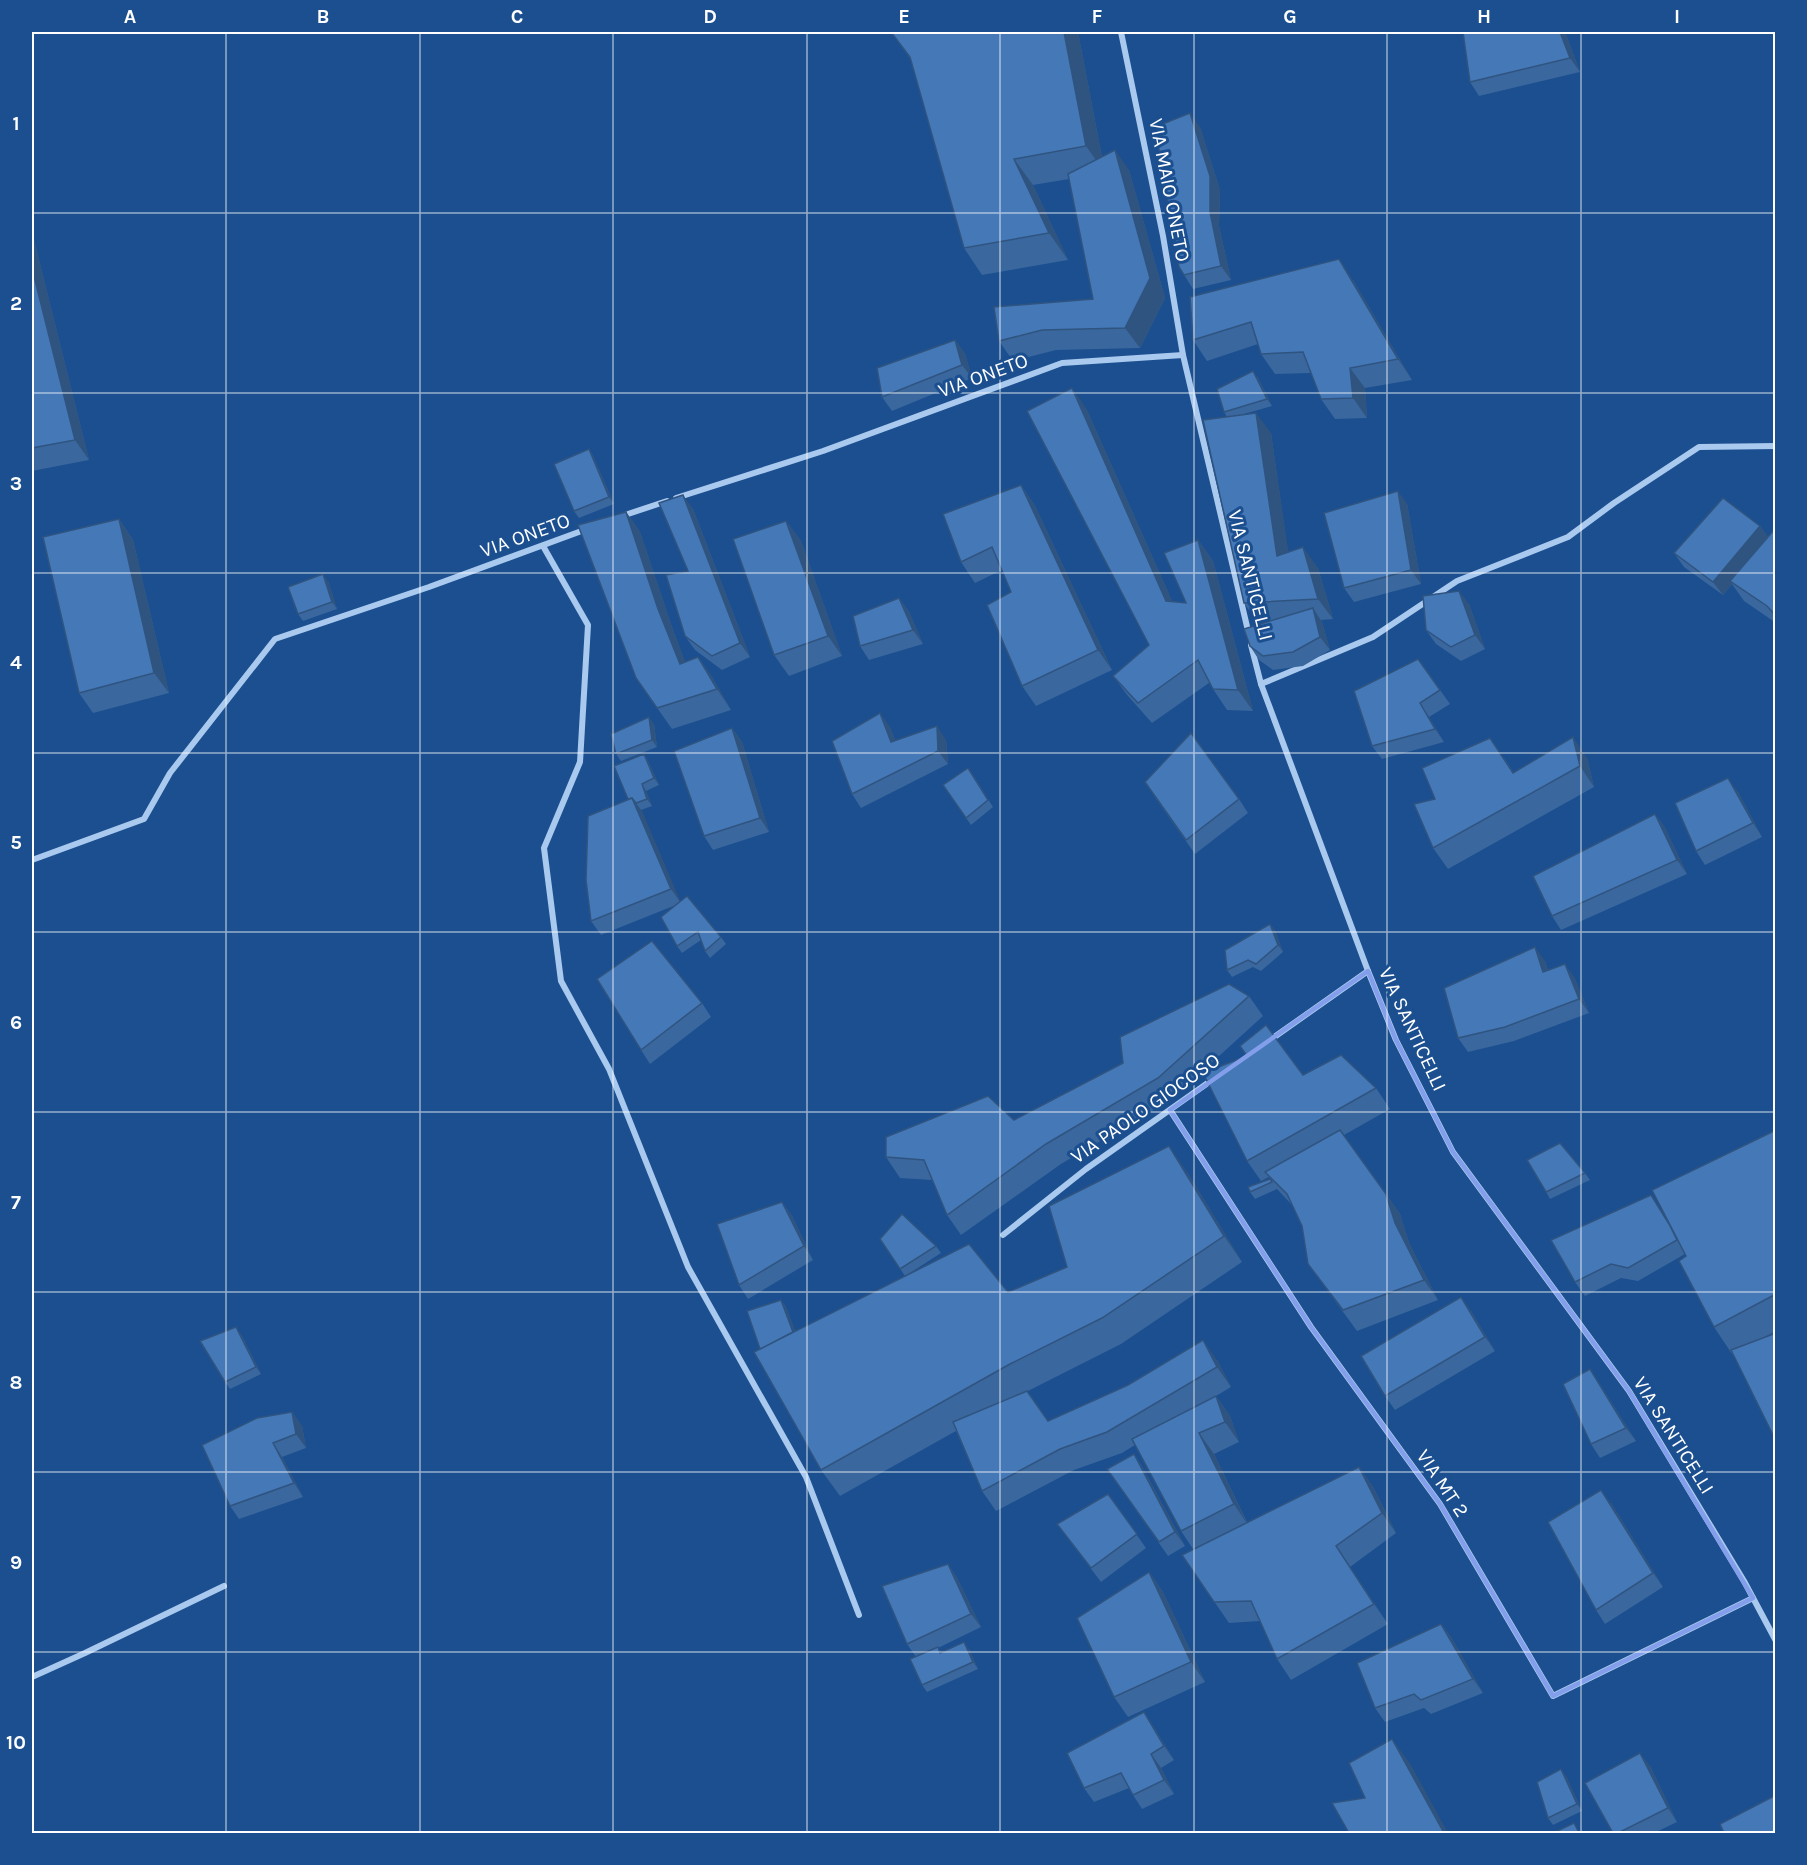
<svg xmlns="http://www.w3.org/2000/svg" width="1807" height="1865" font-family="Karla,sans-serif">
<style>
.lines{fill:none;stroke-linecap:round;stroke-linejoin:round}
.minor{stroke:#a9c9ee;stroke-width:6}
.wall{fill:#3a679d}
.shaded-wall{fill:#305480}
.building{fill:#4478b7;stroke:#305480;stroke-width:1.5}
.marked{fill:none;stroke:#839eea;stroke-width:4.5;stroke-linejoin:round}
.grid{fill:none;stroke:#fff;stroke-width:1.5;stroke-opacity:0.55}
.labels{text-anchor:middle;stroke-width:6;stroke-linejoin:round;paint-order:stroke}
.street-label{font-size:20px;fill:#fff;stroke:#1b4f8f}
.neatline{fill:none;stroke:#fff;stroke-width:2}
.grid-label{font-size:20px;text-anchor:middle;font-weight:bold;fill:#fff}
</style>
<rect width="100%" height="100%" fill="#1b4f8f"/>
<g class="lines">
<g class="minor">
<path d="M1121,32L1163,236L1183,355L1249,635"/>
<path d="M676,498L823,451L1062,363L1183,355"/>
<path d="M622,516L667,501"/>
<path d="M543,546L588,625L580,762L544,848L561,981L609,1069L688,1267L806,1477L859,1615"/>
<path d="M1251,645L1261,684L1368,971L1396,1040L1453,1152L1629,1391L1744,1581L1776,1641"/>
<path d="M1261,684L1373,637L1457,581L1568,537L1614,503L1699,447L1776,446"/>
<path d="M32,860L144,819L170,773L275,639L429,587L587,529"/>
<path d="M1270,1040L1368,971"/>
<path d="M1170,1110L1311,1327L1440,1504L1553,1696L1753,1598"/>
<path d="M1003,1235L1086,1169L1212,1080"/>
<path d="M32,1677L85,1653L224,1586"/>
</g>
</g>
<g class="wall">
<path d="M891,32H1078L1102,157L1129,170L1165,298L1140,348L1056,350L1013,361L999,341L1093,299L1069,179L1033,185L1068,260L982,275L964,248L911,60Z"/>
<path d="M1565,32L1580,72L1479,96L1470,82Z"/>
<path d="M1200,127L1220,190L1219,226L1231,280L1193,289L1179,267Z"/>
<path d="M32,232L89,460L32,471Z"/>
<path d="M1353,280L1412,380L1365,388L1367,418L1335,419L1321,399L1311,373L1275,374L1261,354L1258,344L1207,361L1193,340Z"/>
<path d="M955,340L965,354L972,378L892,411L882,397Z"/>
<path d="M1253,371L1258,378L1272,406L1244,414L1271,433L1288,553L1318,568L1333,619L1321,620L1322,622L1330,650L1303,666L1273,670L1259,660L1250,646L1266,622L1258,623L1244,603L1227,417L1224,412Z"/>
<path d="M1086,408L1172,601L1186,603L1198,540L1213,561L1253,711L1227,710L1209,683L1152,723L1128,696L1113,676L1149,645Z"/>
<path d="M589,449L593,456L614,504L579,518L574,511Z"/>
<path d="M1021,485L1035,506L1112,670L1036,706L1022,686L1011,592L1002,570L975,583L961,562Z"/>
<path d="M1407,504L1421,584L1354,602L1344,588Z"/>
<path d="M693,509L750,657L722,670L695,650L685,636L688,571Z"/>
<path d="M626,512L640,532L673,630L685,662L698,657L712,677L731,710L672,729L636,678Z"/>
<path d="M119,519L133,540L169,693L93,713L79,693Z"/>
<path d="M786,521L801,541L842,656L789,676L774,655Z"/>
<path d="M1760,526L1768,537L1776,532V623L1744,601L1732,584L1723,595L1684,567L1674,553Z"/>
<path d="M328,581L337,609L303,621L298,614Z"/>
<path d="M899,598L909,612L923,644L869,660L860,646Z"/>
<path d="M1469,604L1485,649L1461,661L1436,644L1426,630Z"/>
<path d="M1418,659L1450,704L1429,717L1444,742L1382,759L1372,746Z"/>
<path d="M654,724L657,747L621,761L616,754Z"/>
<path d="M890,727L895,740H946L948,764L861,808L852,794Z"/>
<path d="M732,728L742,742L769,832L713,850L704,836Z"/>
<path d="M644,754L648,761L659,785L646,791L652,806L641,810L680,902L721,937L726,944L710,958L705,951L701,940L682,953L677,946L676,905L601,935L591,921L628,799Z"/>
<path d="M1504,758L1514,773L1587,758L1594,787L1448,869L1433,848Z"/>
<path d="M973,775L993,807L971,825L943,785Z"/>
<path d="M1738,792L1762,837L1705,865L1696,851Z"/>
<path d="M1154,796L1239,799L1248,813L1195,854Z"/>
<path d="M1655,814L1665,828L1687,874L1561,930L1552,916Z"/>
<path d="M1270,924L1275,931L1283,952L1261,971L1253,967L1232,977L1227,970Z"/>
<path d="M1545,961L1548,970L1574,977L1589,1013L1514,1041L1468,1052L1458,1038Z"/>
<path d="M1249,996L1263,1016L1172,1099L1061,1164L961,1235L947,1215L932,1180L900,1178L886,1157L1014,1120Z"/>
<path d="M702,1003L711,1017L650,1064L641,1050Z"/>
<path d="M1303,1075L1376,1088L1390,1109L1344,1135L1400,1214L1409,1243L1438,1300L1357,1331L1308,1264L1302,1226L1292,1205L1277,1189L1255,1199L1250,1192L1270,1179L1269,1177L1261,1181L1247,1161Z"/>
<path d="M1776,1130V1331L1732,1354L1714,1327L1685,1254L1638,1281L1621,1278L1585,1296L1575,1282Z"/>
<path d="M1187,1172L1242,1262L1121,1344L1024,1393L1048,1421L1217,1360L1231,1387L1216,1396L1230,1416L1239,1442L1214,1454L1247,1522L1359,1467L1373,1487L1396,1533L1350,1567L1388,1624L1291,1680L1277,1659L1260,1621L1229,1623L1182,1555L1193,1549L1181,1531L1135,1445L1122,1453L1074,1470L996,1511L982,1491L956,1431L840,1496L821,1470L760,1349L781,1300L786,1307L795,1331L905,1276L880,1239L936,1246L941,1253L907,1275L1008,1292L1067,1267Z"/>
<path d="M1585,1173L1590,1180L1550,1199L1546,1192Z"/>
<path d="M782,1202L792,1216L813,1260L748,1299L739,1285Z"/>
<path d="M1471,1311L1495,1351L1395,1410L1385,1396Z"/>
<path d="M241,1334L261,1374L230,1389L225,1382Z"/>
<path d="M1599,1383L1636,1441L1600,1458L1591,1444Z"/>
<path d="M292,1412L302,1426L306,1448L282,1457L303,1497L239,1519L230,1506Z"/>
<path d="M1134,1454L1143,1468L1185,1546L1168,1556L1107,1469Z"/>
<path d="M1108,1494L1146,1548L1101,1582L1057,1524Z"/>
<path d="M1611,1503L1663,1587L1605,1624L1596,1610Z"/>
<path d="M948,1564L957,1578L981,1627L938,1648L941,1652L969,1649L978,1669L927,1692L922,1685L916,1657L907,1644Z"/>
<path d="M1149,1572L1163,1592L1205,1682L1128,1717L1114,1697Z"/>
<path d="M1441,1624L1451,1637L1483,1693L1431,1714L1424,1708L1385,1722L1375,1708Z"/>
<path d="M1153,1726L1174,1760L1161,1768L1174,1794L1142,1809L1133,1795L1129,1788L1094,1802L1084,1788Z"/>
<path d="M1650,1766L1677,1822L1654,1833H1613Z"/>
<path d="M1566,1776L1582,1811L1553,1825L1548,1818Z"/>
</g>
<g class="shaded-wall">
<path d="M1064,32H1078L1105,173L1086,146Z"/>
<path d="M1560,32H1565L1580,72L1570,58Z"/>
<path d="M1190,113L1200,127L1220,190L1219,226L1231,280L1221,266Z"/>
<path d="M1115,150L1129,170L1165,298L1140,348L1125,328Z"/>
<path d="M1014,159L1033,185L1068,260L1049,233Z"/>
<path d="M32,232L89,460L75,440L32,268Z"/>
<path d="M1339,259L1353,280L1412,380L1398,359Z"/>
<path d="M955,340L965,354L972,378L962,365Z"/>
<path d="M1350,368L1365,388L1367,418L1353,398Z"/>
<path d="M1253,371L1258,378L1272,406L1267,399Z"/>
<path d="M1072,388L1086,408L1181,621L1166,601Z"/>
<path d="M1256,413L1271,433L1292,577L1277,556Z"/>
<path d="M589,449L593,456L614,504L609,497Z"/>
<path d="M1021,485L1035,506L1112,670L1098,650Z"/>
<path d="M1398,491L1407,504L1421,584L1411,570Z"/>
<path d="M683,495L693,509L750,657L740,643Z"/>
<path d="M626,512L640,532L673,630L694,684L680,664L658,609Z"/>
<path d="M119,519L133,540L169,693L154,673Z"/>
<path d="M786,521L801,541L842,656L828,636Z"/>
<path d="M1760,526L1770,539L1730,581L1732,584L1723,595L1713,582Z"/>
<path d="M1198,540L1213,561L1253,711L1238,690Z"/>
<path d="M1303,547L1318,568L1333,619L1318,599Z"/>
<path d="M323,574L328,581L337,609L332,602Z"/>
<path d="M1459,591L1469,604L1485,649L1475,635Z"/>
<path d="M899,598L909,612L923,644L913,630Z"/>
<path d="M1313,608L1322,622L1330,650L1320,637Z"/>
<path d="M698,657L712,677L731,710L717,689Z"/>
<path d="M1420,703L1429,717L1444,742L1435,729Z"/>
<path d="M880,713L890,727L901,755L891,742Z"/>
<path d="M649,717L654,724L657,747L652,740Z"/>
<path d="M937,726L946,740L948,764L938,751Z"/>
<path d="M732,728L742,742L769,832L760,818Z"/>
<path d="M1573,737L1587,758L1594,787L1580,766Z"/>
<path d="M644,754L648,761L659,785L654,778Z"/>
<path d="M1728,778L1738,792L1762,837L1753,823Z"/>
<path d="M642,784L646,791L652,806L647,799Z"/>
<path d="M632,798L642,811L681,903L671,889Z"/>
<path d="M1655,814L1665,828L1687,874L1677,860Z"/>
<path d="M1270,924L1275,931L1283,952L1278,945Z"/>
<path d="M1535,947L1545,961L1553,986L1543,972Z"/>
<path d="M1565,964L1574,977L1589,1013L1579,999Z"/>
<path d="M1169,1146L1187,1172L1242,1262L1224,1236Z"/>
<path d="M1386,1194L1400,1214L1409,1243L1438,1300L1424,1280L1395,1223Z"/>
<path d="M782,1202L792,1216L813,1260L804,1246Z"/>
<path d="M1461,1297L1471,1311L1495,1351L1485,1337Z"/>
<path d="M781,1300L786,1307L799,1341L794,1334Z"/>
<path d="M236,1327L241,1334L261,1374L256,1367Z"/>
<path d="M1203,1340L1217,1360L1231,1387L1217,1367Z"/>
<path d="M1590,1369L1599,1383L1636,1441L1626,1428Z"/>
<path d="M1216,1396L1230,1416L1239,1442L1225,1422Z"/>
<path d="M292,1412L302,1426L306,1448L296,1434Z"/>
<path d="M1199,1433L1214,1454L1248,1525L1234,1504Z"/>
<path d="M273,1443L282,1457L303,1497L294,1483Z"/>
<path d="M1134,1454L1143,1468L1185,1546L1175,1532Z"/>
<path d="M1359,1467L1373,1487L1396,1533L1382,1513Z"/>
<path d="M1601,1490L1611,1503L1663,1587L1653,1573Z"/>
<path d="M1336,1546L1388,1624L1374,1604Z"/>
<path d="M948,1564L957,1578L981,1627L971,1614Z"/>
<path d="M1149,1572L1163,1592L1205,1682L1191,1662Z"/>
<path d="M1441,1624L1451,1637L1483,1693L1473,1679Z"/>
<path d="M964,1642L969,1649L978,1669L973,1662Z"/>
<path d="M1144,1712L1153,1726L1174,1760L1164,1746Z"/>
<path d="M1392,1739L1411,1765L1448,1833H1444Z"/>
<path d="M1640,1753L1650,1766L1677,1822L1668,1808Z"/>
<path d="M1151,1754L1161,1768L1174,1794L1164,1780Z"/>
<path d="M1561,1769L1566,1776L1582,1811L1577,1804Z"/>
</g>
<g class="building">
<path d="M891,32H1064L1086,146L1014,159L1049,233L964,248L910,57Z"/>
<path d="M1463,32H1560L1570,58L1470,82Z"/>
<path d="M1190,113L1210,176V212L1221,266L1184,275L1179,267L1155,127Z"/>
<path d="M1115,150L1150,278L1125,328L1042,330L999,341L994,307L1093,299L1068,174Z"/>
<path d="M1339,259L1398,359L1350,368L1353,398L1321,399L1303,352L1261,354L1251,322L1193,340L1190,297Z"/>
<path d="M32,268L75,440L32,448Z"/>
<path d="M955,340L962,365L882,397L877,368Z"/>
<path d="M1253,371L1267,399L1224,412L1217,389Z"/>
<path d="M1072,388L1166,601L1186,603L1164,553L1198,540L1238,690L1213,689L1198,660L1138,703L1113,676L1149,645L1027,411Z"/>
<path d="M1256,413L1277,556L1303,547L1318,599L1244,603L1203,420Z"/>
<path d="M589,449L609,497L574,511L554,464Z"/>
<path d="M1021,485L1098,650L1022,686L987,605L1011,592L992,547L961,562L943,514Z"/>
<path d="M1398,491L1411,570L1344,588L1324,513Z"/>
<path d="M683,495L740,643L712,656L685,636L666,575L688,571L659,503Z"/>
<path d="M1723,498L1760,526L1713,582L1674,553Z"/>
<path d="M626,512L658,609L680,664L698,657L717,689L657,708L636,678L578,525Z"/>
<path d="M119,519L154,673L79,693L43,537Z"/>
<path d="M786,521L828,636L774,655L733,539Z"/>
<path d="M1774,530L1776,532V616L1767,606L1730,581Z"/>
<path d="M323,574L332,602L298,614L288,587Z"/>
<path d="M1459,591L1475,635L1451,647L1426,630L1423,596Z"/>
<path d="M899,598L913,630L860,646L853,616Z"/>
<path d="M1313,608L1320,637L1293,652L1263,656L1250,646L1244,629Z"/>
<path d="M1418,659L1440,690L1420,703L1435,729L1372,746L1354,691Z"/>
<path d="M880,713L891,742L937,726L938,751L852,794L832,741Z"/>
<path d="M649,717L652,740L616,754L611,734Z"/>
<path d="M732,728L760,818L704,836L674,751Z"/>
<path d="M1191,733L1239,799L1186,840L1145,782Z"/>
<path d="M1573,737L1580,766L1433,848L1414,804L1435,799L1422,768L1490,738L1513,773Z"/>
<path d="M644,754L654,778L642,784L647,799L636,803L632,798L628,799L614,766Z"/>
<path d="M968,768L988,800L966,818L943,785Z"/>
<path d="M1728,778L1753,823L1696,851L1675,803Z"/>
<path d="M632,798L671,889L591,921L586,880L588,816Z"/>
<path d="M1655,814L1677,860L1552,916L1533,876Z"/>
<path d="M687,896L721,937L705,951L698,932L677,946L661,917Z"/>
<path d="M1270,924L1278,945L1256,964L1248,960L1227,970L1225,950Z"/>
<path d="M652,941L702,1003L641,1050L597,979Z"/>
<path d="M1535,947L1543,972L1565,964L1579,999L1505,1027L1458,1038L1444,988Z"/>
<path d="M1229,984L1249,996L1158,1078L1046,1144L947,1215L924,1160L886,1157V1137L988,1096L1014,1120L1123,1063L1120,1037Z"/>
<path d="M1266,1025L1303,1075L1341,1055L1376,1088L1247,1161L1203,1073L1247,1056L1240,1046Z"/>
<path d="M1340,1130L1386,1194L1395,1223L1424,1280L1343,1310L1308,1264L1302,1226L1287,1194L1265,1172Z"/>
<path d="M1776,1130V1294L1714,1327L1679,1261L1686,1256L1652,1190Z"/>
<path d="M1560,1143L1585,1173L1546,1192L1527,1160Z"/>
<path d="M1169,1146L1224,1236L1102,1318L1010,1364L821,1470L754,1352L969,1244L1008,1292L1067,1267L1049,1206Z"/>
<path d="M1270,1179L1272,1182L1250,1192L1248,1187Z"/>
<path d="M1651,1195L1669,1224L1677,1240L1628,1268L1611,1264L1575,1282L1551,1240Z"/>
<path d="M782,1202L804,1246L739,1285L717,1224Z"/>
<path d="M902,1214L936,1246L900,1269L880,1239Z"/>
<path d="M1461,1297L1485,1337L1385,1396L1361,1356Z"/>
<path d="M781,1300L793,1332L760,1349L747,1311Z"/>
<path d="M236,1327L256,1367L225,1382L200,1341Z"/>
<path d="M1776,1333V1441L1731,1350Z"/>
<path d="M1203,1340L1217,1367L1107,1432L1060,1449L982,1491L953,1422L1027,1391L1048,1421L1128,1385Z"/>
<path d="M1590,1369L1626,1428L1591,1444L1563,1384Z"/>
<path d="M1216,1396L1225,1422L1199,1433L1234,1504L1181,1531L1132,1439Z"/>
<path d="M292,1412L296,1434L273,1443L294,1483L230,1506L202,1445L257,1418Z"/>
<path d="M1134,1454L1175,1532L1159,1542L1107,1469Z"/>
<path d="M1359,1467L1382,1513L1336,1546L1374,1604L1277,1659L1251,1601L1214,1602L1182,1555Z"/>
<path d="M1601,1490L1653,1573L1596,1610L1548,1522Z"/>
<path d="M1108,1494L1137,1534L1091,1568L1057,1524Z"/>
<path d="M948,1564L971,1614L907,1644L882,1586Z"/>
<path d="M1149,1572L1191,1662L1114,1697L1077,1618Z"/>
<path d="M1441,1624L1473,1679L1421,1700L1414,1694L1375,1708L1357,1663Z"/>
<path d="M964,1642L973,1662L922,1685L910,1659L938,1647L940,1653Z"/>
<path d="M1144,1712L1164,1746L1151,1754L1164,1780L1133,1795L1121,1773L1084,1788L1067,1753Z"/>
<path d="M1392,1739L1444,1833H1349L1332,1803L1365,1798L1349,1763Z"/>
<path d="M1640,1753L1668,1808L1618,1833H1613L1585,1783Z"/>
<path d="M1561,1769L1577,1804L1548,1818L1537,1782Z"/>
<path d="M1776,1795V1833H1724L1720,1824Z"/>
<path d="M1574,1823L1579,1833H1553Z"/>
</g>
<path class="marked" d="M1368,971L1396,1040L1453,1152L1629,1391L1753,1598L1553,1696L1440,1504L1311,1327L1170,1110Z"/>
<path class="grid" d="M226,32V1834M420,32V1834M613,32V1834M807,32V1834M1000,32V1834M1194,32V1834M1387,32V1834M1581,32V1834M32,213H1776M32,393H1776M32,573H1776M32,753H1776M32,932H1776M32,1112H1776M32,1292H1776M32,1472H1776M32,1652H1776"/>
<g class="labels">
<g class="street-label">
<text transform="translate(1170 190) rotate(79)" y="7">VIA MAIO ONETO</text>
<text transform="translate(983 375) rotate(-20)" y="7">VIA ONETO</text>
<text transform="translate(525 535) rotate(-20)" y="7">VIA ONETO</text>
<text transform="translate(1251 575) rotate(76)" y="7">VIA SANTICELLI</text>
<text transform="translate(1413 1029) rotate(65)" y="7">VIA SANTICELLI</text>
<text transform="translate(1145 1108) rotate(-35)" y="7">VIA PAOLO GIOCOSO</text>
<text transform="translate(1674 1435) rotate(58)" y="7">VIA SANTICELLI</text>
<text transform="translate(1443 1483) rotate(56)" y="7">VIA MT 2</text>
</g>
</g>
<rect width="1807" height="1865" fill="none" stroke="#1b4f8f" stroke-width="66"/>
<rect x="33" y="33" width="1741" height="1799" class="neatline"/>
<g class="grid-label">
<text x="130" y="23">A</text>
<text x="323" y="23">B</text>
<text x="517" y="23">C</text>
<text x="710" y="23">D</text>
<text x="904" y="23">E</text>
<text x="1097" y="23">F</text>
<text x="1290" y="23">G</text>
<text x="1484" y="23">H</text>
<text x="1677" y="23">I</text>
<text x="16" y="130">1</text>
<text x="16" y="310">2</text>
<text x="16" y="490">3</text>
<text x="16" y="669">4</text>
<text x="16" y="849">5</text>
<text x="16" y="1029">6</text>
<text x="16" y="1209">7</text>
<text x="16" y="1389">8</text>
<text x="16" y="1569">9</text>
<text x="16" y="1749">10</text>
</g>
</svg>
